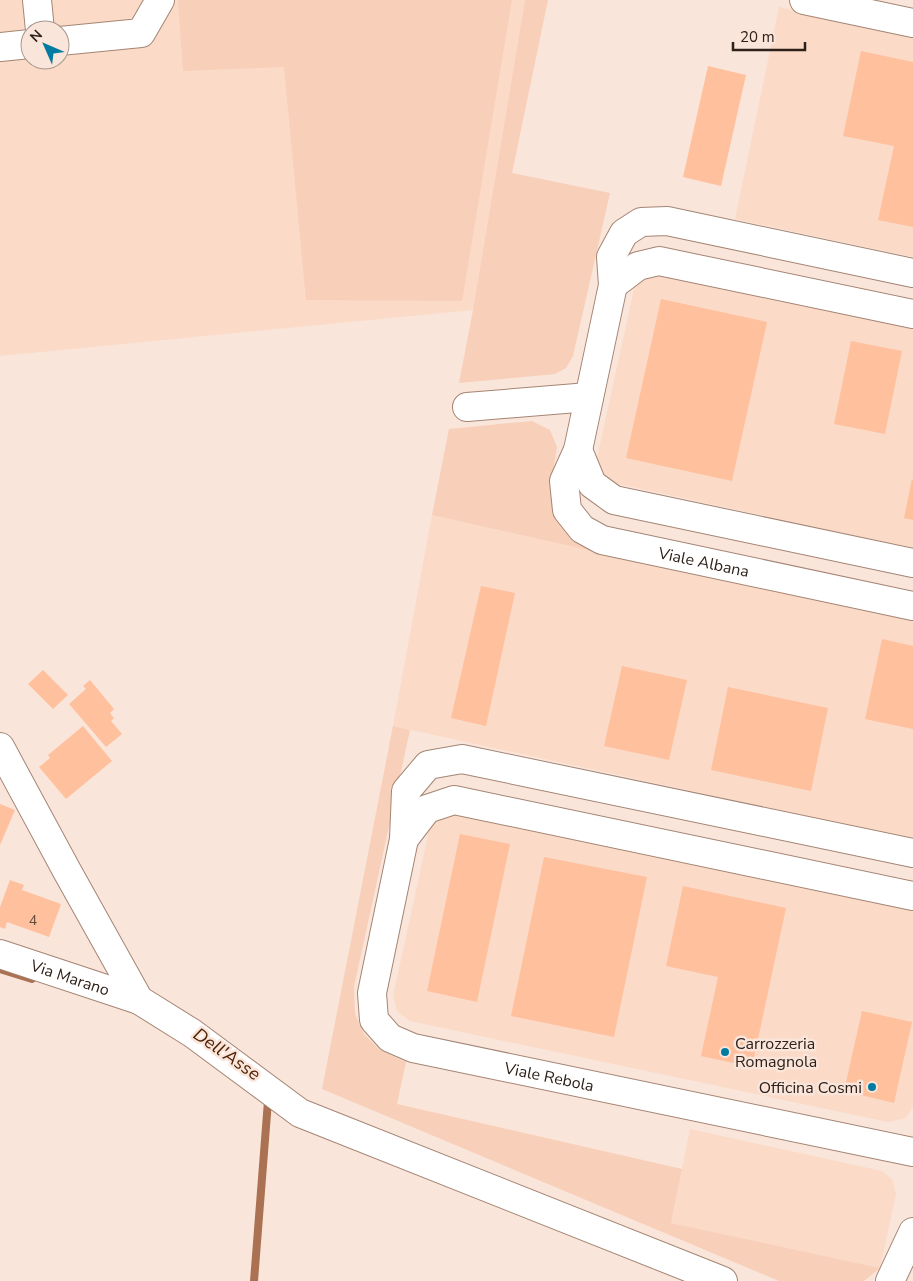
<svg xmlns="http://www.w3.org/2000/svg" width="913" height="1281" viewBox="0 0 913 1281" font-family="'Nunito Sans',sans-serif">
<rect width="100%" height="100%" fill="#fae5da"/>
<!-- built -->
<path fill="#fbdac7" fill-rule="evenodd" d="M 0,0 L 525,0 L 473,310 L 0,356 ZM 30,30 L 60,30 L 60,60 L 30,60 Z
M 779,7 L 913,37 L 913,257 L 735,219 Z
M 655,273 L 913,329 L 913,548 L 614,483 L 601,474 L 597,458 L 634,289 L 643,277 Z
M 432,515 L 913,620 L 913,839 L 393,726 Z
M 451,811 L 913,908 L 913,1106 L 906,1118 L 888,1122 L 410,1021 L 397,1011 L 393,996 L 430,826 L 439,815 Z
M 690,1129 L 882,1171 L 892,1179 L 896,1194 L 880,1268 L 671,1223 Z"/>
<!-- green -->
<path fill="#f8cfb9" d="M 178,0 L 512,0 L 462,301 L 306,300 L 284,67 L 183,71 Z
M 525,0 L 548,0 L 512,173 L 610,193 L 573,356 L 566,368 L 555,374 L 459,383 L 473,310 Z
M 532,421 L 550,430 L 557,447 L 551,484 L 552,510 L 566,530 L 593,551 L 432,515 L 449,429 Z
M 393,726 L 410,730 L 354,987 L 355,1014 L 364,1034 L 380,1050 L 406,1062 L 397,1104 L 682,1169 L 671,1223 L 880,1268 L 864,1281 L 779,1281 L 322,1089 Z"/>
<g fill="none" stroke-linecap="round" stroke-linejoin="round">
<!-- stream -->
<path stroke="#aa7252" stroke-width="8" d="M 0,969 L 32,979
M 254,1281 L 268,1101 L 264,1098"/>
</g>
<!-- building -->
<path fill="#ffc09e" d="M 861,51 L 913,62 L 913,227 L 878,220 L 894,146 L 843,136 Z
M 708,66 L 746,75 L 721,186 L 683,177 Z
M 661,299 L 767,322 L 732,481 L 626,458 Z
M 851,341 L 902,351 L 885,434 L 834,424 Z
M 912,479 L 913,480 L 913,520 L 904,518 Z
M 481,586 L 515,593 L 486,726 L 451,718 Z
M 882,639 L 913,646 L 913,729 L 865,719 Z
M 622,666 L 687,680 L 669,760 L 604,746 Z
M 43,670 L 68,695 L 53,709 L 28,684 Z
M 90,680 L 114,709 L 110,713 L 114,718 L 111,721 L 122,734 L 106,747 L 69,704 L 86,689 L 83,686 Z
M 728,687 L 828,708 L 811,791 L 711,770 Z
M 83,726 L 112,761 L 66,799 L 39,767 L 50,758 L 48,755 Z
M 0,804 L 15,810 L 0,845 Z
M 460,834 L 510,844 L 477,1002 L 427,991 Z
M 544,857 L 647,877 L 614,1037 L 511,1016 Z
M 10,880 L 24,885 L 22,890 L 61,904 L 49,937 L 7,922 L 5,929 L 0,927 L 0,907 Z
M 683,886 L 786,908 L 752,1067 L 701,1056 L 718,977 L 666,966 Z
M 862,1011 L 912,1022 L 894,1103 L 844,1091 Z"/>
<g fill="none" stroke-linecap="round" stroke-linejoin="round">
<defs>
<g id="minor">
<path d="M 37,0 L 40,30"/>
<path d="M 804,0 L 913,23"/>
<path d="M 60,41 L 141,33 L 160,0"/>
<path d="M 0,47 L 30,44"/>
<path id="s1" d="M 913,273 L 667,221 L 641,222 L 624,233 L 611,257 L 613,285 L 578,450 L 564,481 L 567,510 L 582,529 L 602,540 L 913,606"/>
<path d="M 613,285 L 638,266 L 659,261 L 913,314"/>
<path d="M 467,407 L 589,397"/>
<path d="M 578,450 L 592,484 L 614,500 L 913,563"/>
<path d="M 0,747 L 67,871 L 139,1000 L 192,1033 L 300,1113 L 723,1281"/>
<path d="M 404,839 L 427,809 L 454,800 L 913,896"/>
<path id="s2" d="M 913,853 L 462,759 L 428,765 L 406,791 L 404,839 L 372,993 L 374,1020 L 390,1038 L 413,1048 L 913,1152"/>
<path id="s3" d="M 0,954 L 139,1000"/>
<path d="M 890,1281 L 913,1232"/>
</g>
</defs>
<!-- minor casing -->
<use href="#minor" stroke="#a48574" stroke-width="30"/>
<!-- minor -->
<use href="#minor" stroke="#fff" stroke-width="28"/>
</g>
<!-- markers -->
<g fill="#017ba2" stroke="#fae5da" stroke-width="2">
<circle cx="725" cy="1052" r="5"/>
<circle cx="872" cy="1087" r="5"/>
</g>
<g text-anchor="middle" stroke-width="5" stroke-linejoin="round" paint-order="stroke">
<!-- number labels -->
<g font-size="14" fill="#62493b">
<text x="33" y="925">4</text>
</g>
<!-- street labels -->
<g font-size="16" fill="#2e211a" stroke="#fae5da">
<text dy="6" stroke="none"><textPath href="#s1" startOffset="736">Viale Albana</textPath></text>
<text dy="6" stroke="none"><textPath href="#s3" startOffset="74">Via Marano</textPath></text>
<text dy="6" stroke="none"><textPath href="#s2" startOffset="950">Viale Rebola</textPath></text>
</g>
<!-- poi labels -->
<g font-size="16" fill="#2e211a" stroke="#fae5da" text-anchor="start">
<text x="735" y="1049">Carrozzeria<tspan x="735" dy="18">Romagnola</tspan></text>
<text x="862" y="1093" text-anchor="end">Officina Cosmi</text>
</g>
<!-- water labels -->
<g font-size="18" font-style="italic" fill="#4b1d00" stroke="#fae5da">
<text transform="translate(227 1054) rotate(35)" y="6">Dell'Asse</text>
</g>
</g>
<!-- north arrow -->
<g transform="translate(45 45) rotate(315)"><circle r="24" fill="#fae5da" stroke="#a8978d"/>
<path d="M0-4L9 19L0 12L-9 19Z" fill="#017ba2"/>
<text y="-8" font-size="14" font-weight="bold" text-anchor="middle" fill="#2e211a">N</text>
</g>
<!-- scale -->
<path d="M733 42v8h72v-8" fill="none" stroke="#2e211a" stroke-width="2.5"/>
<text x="740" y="42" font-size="15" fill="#2e211a" stroke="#fae5da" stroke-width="4" paint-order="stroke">20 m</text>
</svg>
